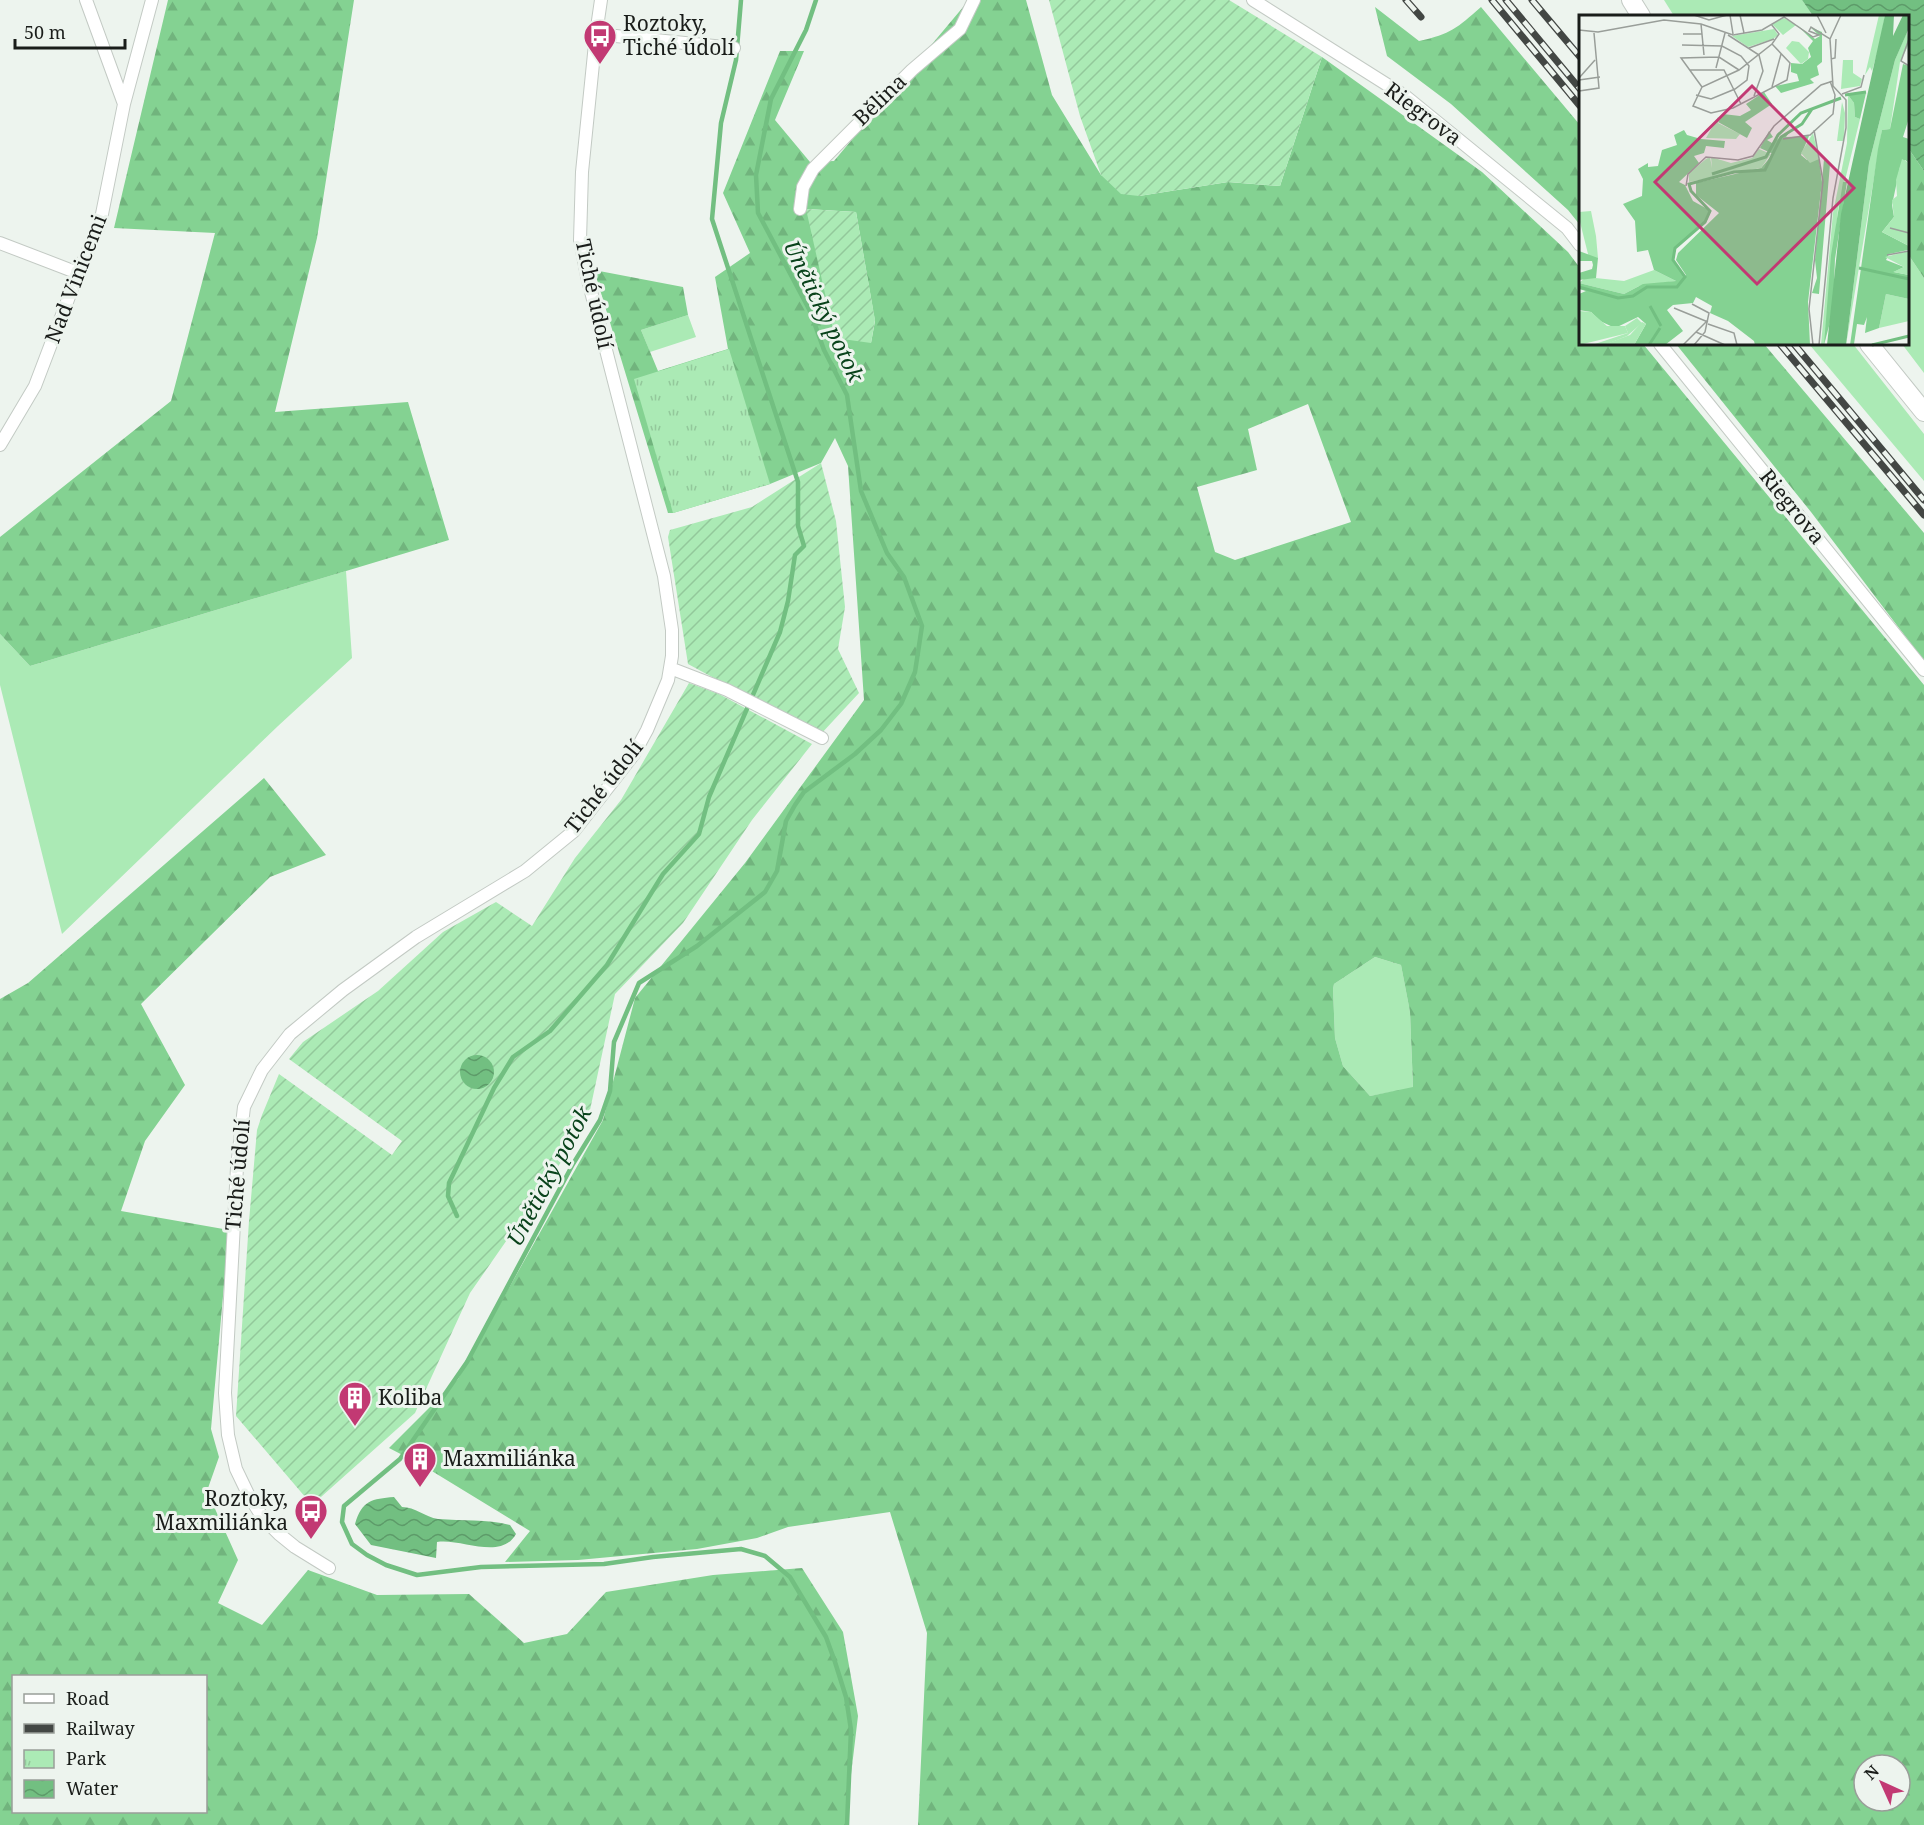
<svg xmlns="http://www.w3.org/2000/svg" width="1924" height="1825" viewBox="0 0 1924 1825" font-family="'Noto Serif',serif">
<defs>
<pattern id="forest-firs" width="22" height="20" patternUnits="userSpaceOnUse" patternTransform="scale(1.5)"><rect width="22" height="20" fill="#84d292"/><path d="M5 1l3.5 6h-7zM16 11l3.5 6h-7z" fill="#71b47d"/></pattern>
<pattern id="park-tufts" width="24" height="20" patternUnits="userSpaceOnUse" patternTransform="scale(1.5)"><rect width="24" height="20" fill="#abeab5"/><path d="M3 7l-1-3M5 7V3M7 7l1-3M15 17l-1-3M17 17v-4M19 17l1-3" fill="none" stroke="#93c89b"/></pattern>
<pattern id="garden-furrows" width="10" height="10" patternUnits="userSpaceOnUse" patternTransform="scale(1.5)"><rect width="10" height="10" fill="#abeab5"/><path d="M-1 1l2-2M0 10L10 0M9 11l2-2" fill="none" stroke="#93c89b"/></pattern>
<pattern id="water-waves" width="16" height="10" patternUnits="userSpaceOnUse" patternTransform="scale(1.5)"><rect width="16" height="10" fill="#72bf81"/><path d="M0 5q4-4 8 0t8 0" fill="none" stroke="#5d9b69"/></pattern>
</defs>
<rect width="100%" height="100%" fill="#edf4ee"/>
<!-- grass -->
<path fill="#abeab5" d="M 1664,0 L 1802,0 L 1811,13 L 1807,16 L 1674,16 Z
M 1908,254 L 1924,278 L 1924,373 L 1902,344 L 1908,344 Z
M 688,315 L 696,337 L 650,352 L 641,330 Z
M 1809,344 L 1853,344 L 1924,434 L 1924,481 Z
M 346,571 L 352,658 L 278,726 L 62,934 L 0,685 L 0,634 L 30,666 Z
M 1375,957 L 1401,965 L 1410,1012 L 1413,1088 L 1370,1096 L 1343,1066 L 1335,1038 L 1333,989 L 1334,984 Z"/>
<!-- forest -->
<path fill="url(#forest-firs)" fill-rule="evenodd" d="M 168,0 L 354,0 L 317,238 L 275,412 L 408,402 L 449,540 L 30,666 L 0,634 L 0,537 L 171,401 L 215,233 L 114,228 Z
M 969,0 L 1026,0 L 1052,95 L 1101,175 L 1139,196 L 1228,182 L 1280,186 L 1322,57 L 1482,172 L 1568,252 L 1580,268 L 1580,344 L 1643,344 L 1924,685 L 1924,1825 L 918,1825 L 927,1633 L 890,1512 L 788,1527 L 757,1538 L 697,1549 L 578,1560 L 505,1562 L 530,1531 L 422,1465 L 389,1448 L 458,1379 L 603,1120 L 635,998 L 745,863 L 864,700 L 848,466 L 835,438 L 821,463 L 770,484 L 673,513 L 668,513 L 594,270 L 683,287 L 688,315 L 641,330 L 658,371 L 728,349 L 715,277 L 750,253 L 723,193 L 780,51 L 804,51 L 775,120 L 810,162 L 834,161 ZM 807,209 L 856,212 L 875,321 L 871,343 ZM 1308,404 L 1351,522 L 1235,560 L 1215,552 L 1197,487 L 1257,470 L 1248,429 ZM 1375,957 L 1401,965 L 1410,1012 L 1413,1087 L 1370,1096 L 1343,1066 L 1335,1038 L 1333,989 L 1334,984 ZM 1864,1765 L 1900,1765 L 1900,1801 L 1864,1801 Z
M 1375,7 L 1419,41 C 1451,34 1457,28 1481,7 L 1580,125 L 1580,225 L 1568,210 L 1451,104 L 1387,56 Z
M 1908,148 L 1924,171 L 1924,278 L 1908,254 Z
M 1676,344 L 1764,344 L 1924,533 L 1924,661 L 1811,512 Z
M 264,778 L 326,855 L 270,877 L 141,1004 L 185,1085 L 145,1141 L 121,1211 L 229,1230 L 211,1429 L 219,1457 L 207,1491 L 238,1560 L 218,1603 L 262,1625 L 308,1570 L 377,1595 L 469,1594 L 524,1643 L 567,1634 L 606,1592 L 713,1575 L 802,1568 L 843,1632 L 858,1716 L 845,1825 L 0,1825 L 0,999 L 28,983 ZM 14,1676 L 206,1676 L 206,1812 L 14,1812 Z"/>
<!-- park -->
<path fill="url(#park-tufts)" d="M 729,349 L 770,484 L 673,513 L 634,379 Z"/>
<!-- garden -->
<path fill="url(#garden-furrows)" d="M 1049,0 L 1229,0 L 1322,57 L 1280,186 L 1228,182 L 1139,196 L 1121,194 L 1101,175 L 1080,116 Z
M 806,209 L 856,212 L 875,320 L 871,343 L 835,338 Z
M 821,463 L 836,521 L 845,607 L 838,649 L 859,693 L 820,735 L 688,664 L 668,537 L 670,530 L 752,507 Z
M 689,683 L 719,694 L 812,744 L 752,820 L 683,923 L 615,994 L 590,1110 L 575,1142 L 470,1293 L 415,1413 L 312,1505 L 236,1416 L 249,1221 L 257,1130 L 262,1115 L 279,1074 L 392,1155 L 402,1141 L 289,1059 L 303,1042 L 378,991 L 443,932 L 496,902 L 532,926 L 575,858 L 621,800 Z"/>
<!-- water -->
<path fill="url(#water-waves)" d="M 1802,0 L 1924,0 L 1924,171 L 1908,148 L 1908,16 L 1813,16 Z
M460 1072a17 17 0 1 1 34 0a17 17 0 1 1-34 0Z
M 394,1497 L 402,1507 C 415,1507 425,1517 438,1519 C 463,1521 486,1519 510,1525 L 516,1534 C 501,1561 461,1538 437,1542 L 436,1558 L 371,1545 L 355,1524 C 362,1500 372,1499 394,1497 Z"/>
<g fill="none" stroke-linecap="round" stroke-linejoin="round">
<!-- stream -->
<path stroke="#72bf81" stroke-width="4.5" d="M 816,0 L 806,30 L 771,99 L 756,175 L 758,213 L 810,311 L 824,350 L 847,395 L 861,491 L 887,553 L 904,577 L 922,626 L 915,672 L 901,704 L 881,730 L 855,754 L 804,792 L 795,805 L 786,821 L 777,871 L 765,892 L 697,946 L 639,983 L 614,1042 L 610,1091 L 600,1120 L 573,1164 L 467,1362 L 400,1459 L 344,1506 L 342,1522 L 352,1544 L 367,1555 L 386,1565 L 417,1575 L 481,1567 L 604,1564 L 653,1557 L 741,1549 L 765,1556 L 790,1577 L 826,1637 L 835,1662 L 846,1697 L 851,1730 L 847,1825
M 457,1216 L 448,1196 L 449,1183 L 494,1088 L 513,1057 L 550,1031 L 607,965 L 663,874 L 699,834 L 709,797 L 780,632 L 788,601 L 795,555 L 804,546 L 798,526 L 798,482 L 712,219 L 721,123 L 736,60 L 741,0"/>
<defs>
<path id="minor" d="M 86,0 L 124,104
M 1253,0 L 1405,96 L 1567,228 L 1580,245
M 596,34 L 734,48
M 800,209 L 803,187 L 813,169 L 912,70 L 960,29 L 974,0
M 0,243 L 78,273
M 1660,344 L 1924,670
M 0,445 L 35,386 L 78,273 L 100,224 L 124,104 L 152,0
M 670,668 L 727,690 L 822,738
M 329,1568 L 295,1547 L 279,1534 L 263,1518 L 249,1496 L 236,1469 L 228,1435 L 225,1393 L 237,1167 L 244,1107 L 262,1070 L 290,1034 L 343,990 L 416,937 L 525,871 L 574,831 L 634,754 L 647,730 L 668,680 L 672,656 L 672,630 L 664,576 L 587,276 L 580,240 L 582,172 L 596,34 L 601,0"/>
<path id="secondary" d="M 1631,0 L 1641,16
M 1869,344 L 1924,412"/>
</defs>
<!-- minor casing -->
<use href="#minor" stroke="#c3cac4" stroke-width="14"/>
<!-- secondary casing -->
<use href="#secondary" stroke="#c3cac4" stroke-width="20"/>
<!-- minor -->
<use href="#minor" stroke="#fff" stroke-width="12"/>
<!-- secondary -->
<use href="#secondary" stroke="#fff" stroke-width="18"/>
<defs>
<path id="rail" d="M 1406,0 L 1421,17
M 1492,0 L 1580,106
M 1506,0 L 1580,89
M 1532,0 L 1580,57
M 1780,344 L 1924,515
M 1794,344 L 1924,500"/>
</defs>
<!-- rail casing -->
<use href="#rail" stroke="#434744" stroke-width="7"/>
<!-- rail -->
<use href="#rail" stroke="#edf4ee" stroke-width="4.5" stroke-dasharray="14" stroke-linecap="butt"/>
</g>
<!-- icons -->
<defs>
<symbol id="bus-pin" viewBox="-11 -11 22 30"><path d="M0 17L-7.5 6A9.5 9.5 0 1 1 7.5 6Z" fill="#c23973" stroke="#edf4ee"/><path d="M-5-6H5V4H4V6H2V4H-2V6H-4V4H-5ZM-3.5-4V0h7V-4ZM-3.5 1.2v1.5H-2V1.2ZM2 1.2v1.5H3.5V1.2Z" fill="#fff"/></symbol>
<symbol id="building-pin" viewBox="-11 -11 22 30"><path d="M0 17L-7.5 6A9.5 9.5 0 1 1 7.5 6Z" fill="#c23973" stroke="#edf4ee"/><path d="M-4-6H4V6H1V3H-1V6H-4ZM-2.5-4.3h1.7v1.8h-1.7ZM.8-4.3h1.7v1.8H.8ZM-2.5-1h1.7V.8h-1.7ZM.8-1h1.7V.8H.8Z" fill="#fff"/></symbol>
</defs>
<g fill-rule="evenodd">
<use href="#bus-pin" x="581" y="17" width="38" height="52"/>
<use href="#building-pin" x="336" y="1379" width="38" height="52"/>
<use href="#building-pin" x="401" y="1440" width="38" height="52"/>
<use href="#bus-pin" x="292" y="1492" width="38" height="52"/>
</g>
<g text-anchor="middle" stroke-width="6" stroke-linejoin="round" paint-order="stroke">
<!-- poi labels -->
<g font-size="21" fill="#1a1d1a" stroke="#edf4ee" text-anchor="start">
<text x="623" y="31">Roztoky,<tspan x="623" dy="24">Tiché údolí</tspan></text>
<text x="378" y="1405">Koliba</text>
<text x="443" y="1466">Maxmiliánka</text>
<text x="288" y="1506" text-anchor="end">Roztoky,<tspan x="288" dy="24">Maxmiliánka</tspan></text>
</g>
<!-- street labels -->
<g font-size="21" fill="#1a1d1a" stroke="#edf4ee">
<text transform="translate(880 100) rotate(-44)" y="7">Bělina</text>
<text transform="translate(1423 114) rotate(37)" y="7">Riegrova</text>
<text transform="translate(76 279) rotate(-69)" y="7">Nad Vinicemi</text>
<text transform="translate(594 294) rotate(78)" y="7">Tiché údolí</text>
<text transform="translate(1792 507) rotate(51)" y="7">Riegrova</text>
<text transform="translate(604 787) rotate(-52)" y="7">Tiché údolí</text>
<text transform="translate(238 1175) rotate(-85)" y="7">Tiché údolí</text>
</g>
<!-- water labels -->
<g font-size="22" font-style="italic" fill="#09431b" stroke="#edf4ee">
<text transform="translate(824 311) rotate(64)" y="8">Únětický potok</text>
<text transform="translate(549 1176) rotate(-62)" y="8">Únětický potok</text>
</g>
</g>
<!-- overview -->
<g transform="translate(1579 15)">
<rect width="330" height="330" fill="#edf4ee"/>
<path d="M 300,0 L 306,0 L 301,28 L 293,56 L 291,52 L 286,60 ZM 328,17 L 330,29 L 321,47 L 311,114 L 303,115 L 267,330 L 290,148 L 316,45 ZM 213,26 L 220,27 L 230,37 L 229,44 L 222,49 L 207,33 ZM 269,80 L 275,88 L 276,102 L 281,104 L 259,194 L 247,321 L 245,330 L 242,330 L 254,198 L 268,128 ZM 139,102 L 139,108 L 161,119 L 157,124 L 127,123 ZM 12,196 L 17,221 L 19,243 L 10,243 L 0,203 L 0,197 ZM 75,255 L 97,266 L 60,271 L 45,279 L 0,268 L 7,262 L 45,266 ZM 307,279 L 330,284 L 330,306 L 300,313 ZM 58,303 L 63,308 L 48,321 L 28,329 L 16,329 L 49,318 L 46,311 Z" fill="#abeab5"/>
<path d="M 218,10 L 236,24 L 241,21 L 231,12 L 243,17 L 243,47 L 238,51 L 240,60 L 231,64 L 235,68 L 202,78 L 196,71 L 220,66 L 218,59 L 212,57 L 212,48 L 223,49 L 232,42 L 229,33 L 234,26 ZM 324,49 L 330,51 L 330,103 L 324,122 L 330,124 L 330,148 L 326,145 L 321,152 L 313,190 L 315,202 L 303,217 L 330,231 L 329,235 L 310,239 L 307,245 L 325,252 L 315,257 L 330,260 L 330,284 L 307,279 L 300,313 L 286,318 L 288,302 L 285,310 L 278,309 L 275,329 L 271,330 L 299,134 L 303,115 L 311,114 ZM 185,77 L 193,89 L 166,107 L 173,113 L 168,123 L 139,107 L 144,99 L 161,101 L 172,95 L 167,89 ZM 287,78 L 281,104 L 276,102 L 275,88 L 269,80 ZM 105,115 L 108,120 L 122,124 L 146,126 L 145,133 L 127,131 L 125,138 L 115,141 L 120,148 L 100,167 L 106,170 L 114,186 L 132,196 L 127,207 L 97,233 L 93,245 L 105,261 L 101,270 L 107,260 L 97,245 L 99,238 L 140,198 L 117,180 L 117,168 L 182,153 L 194,139 L 181,133 L 190,116 L 194,122 L 188,125 L 193,128 L 212,115 L 207,122 L 230,121 L 222,140 L 228,145 L 240,144 L 243,167 L 229,287 L 231,330 L 176,330 L 175,326 L 149,306 L 131,298 L 133,291 L 117,282 L 114,288 L 94,290 L 88,295 L 104,316 L 86,330 L 55,330 L 67,309 L 59,302 L 36,313 L 21,306 L 12,297 L 0,295 L 0,279 L 7,276 L 0,274 L 0,268 L 45,279 L 64,269 L 97,266 L 75,255 L 69,235 L 58,237 L 56,206 L 44,189 L 63,181 L 64,164 L 59,154 L 69,148 L 69,152 L 79,151 L 83,135 L 98,130 L 95,120 ZM 245,144 L 251,149 L 240,279 L 233,278 L 238,263 L 236,245 ZM 264,167 L 268,167 L 256,244 L 254,296 L 245,330 L 252,240 ZM 0,236 L 19,243 L 17,263 L 0,265 L 0,258 L 13,254 L 14,250 L 13,246 L 0,246 Z" fill="#84d292"/>
<path d="M 205,3 L 217,10 L 204,20 L 193,9 ZM 264,45 L 274,45 L 274,58 L 283,64 L 281,71 L 262,74 Z" fill="#abeab5"/>
<path d="M 195,14 L 199,20 L 194,24 L 169,32 L 153,21 ZM 263,87 L 266,98 L 265,126 L 258,126 ZM 234,118 L 240,144 L 231,148 L 222,138 ZM 180,134 L 192,139 L 182,153 L 110,167 L 110,158 L 127,144 L 131,142 L 133,153 L 132,142 L 152,148 L 173,143 ZM 323,144 L 330,148 L 330,211 L 323,212 L 330,211 L 330,231 L 303,217 L 315,202 L 313,185 L 318,181 L 317,165 ZM 330,236 L 330,260 L 314,257 L 325,252 L 306,242 ZM 0,296 L 12,297 L 28,311 L 46,311 L 49,318 L 0,330 ZM 63,307 L 67,309 L 55,330 L 24,330 L 51,320 Z" fill="#abeab5"/>
<path d="M 306,0 L 315,0 L 314,21 L 324,0 L 330,0 L 330,13 L 316,45 L 290,148 L 267,330 L 248,330 L 262,199 Z" fill="#72bf81"/>
<path fill="none" stroke="#72bf81" stroke-width="3" d="M 266,80 L 287,77M 133,159 L 187,142 L 199,120 L 222,98 L 262,83M 280,253 L 330,264M 0,272 L 39,283 L 54,281 L 68,272 L 98,272 L 106,262 L 94,245 L 96,233 L 126,207 L 131,196 L 112,176 L 110,169 L 155,157 L 186,155 L 202,122 L 223,109 L 233,94M 71,291 L 82,311M 70,330 L 81,313M 293,330 L 330,321"/>
<path fill="none" stroke="#999e99" stroke-width="1.5" d="M 115,0 L 130,5 L 148,0M 151,0 L 154,19M 161,0 L 165,18M 238,0 L 247,18M 122,9 L 125,40M 192,9 L 200,19 L 193,29 L 160,55 L 123,72 L 114,91 L 132,98 L 154,93 L 208,65 L 211,48 L 193,29M 0,15 L 19,17 L 85,5 L 122,9 L 154,20 L 183,15 L 205,2 L 234,22 L 240,20 L 230,16 L 232,12 L 251,24 L 262,0M 104,19 L 123,19M 149,20 L 180,40 L 184,56 L 175,81M 330,24 L 322,46 L 330,51M 103,30 L 143,31 L 162,41 L 170,51 L 168,65 L 156,74 L 132,84 L 117,80M 170,33 L 195,24M 252,44 L 256,43 L 257,24M 137,53 L 146,18M 111,55 L 145,55 L 162,89M 0,63 L 16,45M 0,65 L 21,62M 123,72 L 102,43 L 140,42 L 160,55M 193,72 L 202,39M 0,76 L 20,73 L 15,18M 263,79 L 282,72 L 285,60M 204,124 L 231,120 L 254,99 L 256,80 L 251,66M 107,171 L 109,159 L 127,142 L 159,145 L 174,141 L 195,111 L 242,70 L 254,66M 311,213 L 330,218M 308,240 L 330,236M 113,289 L 130,298 L 126,317 L 115,330M 95,293 L 129,307M 129,309 L 155,318 L 158,330M 117,317 L 146,330M 104,330 L 127,307M 234,330 L 230,294 L 244,166 L 235,115M 240,330 L 254,183 L 267,113 L 267,85 L 254,71 L 251,24"/>
<path fill="#c23973" fill-opacity="0.15" stroke="#c23973" stroke-width="3" d="M 173,71 L 275,173 L 178,269 L 76,167 Z"/>
<rect width="330" height="330" fill="none" stroke="#1a1d1a" stroke-width="3"/>
</g>
<!-- legend -->
<rect x="12" y="1675" width="195" height="138" fill="#edf4ee" stroke="#999e99" stroke-width="1.5"/>
<rect x="24" y="1694" width="30" height="9" fill="#ffffff" stroke="#999e99" stroke-width="1.5"/>
<text x="66" y="1705" font-size="18" fill="#1a1d1a">Road</text>
<rect x="24" y="1724" width="30" height="9" fill="#434744" stroke="#999e99" stroke-width="1.5"/>
<text x="66" y="1735" font-size="18" fill="#1a1d1a">Railway</text>
<rect x="24" y="1750" width="30" height="18" fill="url(#park-tufts)" stroke="#999e99" stroke-width="1.5"/>
<text x="66" y="1765" font-size="18" fill="#1a1d1a">Park</text>
<rect x="24" y="1780" width="30" height="18" fill="url(#water-waves)" stroke="#999e99" stroke-width="1.5"/>
<text x="66" y="1795" font-size="18" fill="#1a1d1a">Water</text>
<!-- north arrow -->
<g transform="translate(1882 1783) rotate(315)"><circle r="28" fill="#edf4ee" stroke="#999e99" stroke-width="1.5"/>
<path d="M0-4.5L10 22L0 15L-10 22Z" fill="#c23973"/>
<text y="-9" font-size="16" font-weight="bold" text-anchor="middle" fill="#1a1d1a">N</text>
</g>
<!-- scale -->
<path d="M15 39v9h110v-9" fill="none" stroke="#1a1d1a" stroke-width="3"/>
<text x="24" y="39" font-size="18" fill="#1a1d1a" stroke="#edf4ee" stroke-width="4.5" paint-order="stroke">50 m</text>
</svg>
